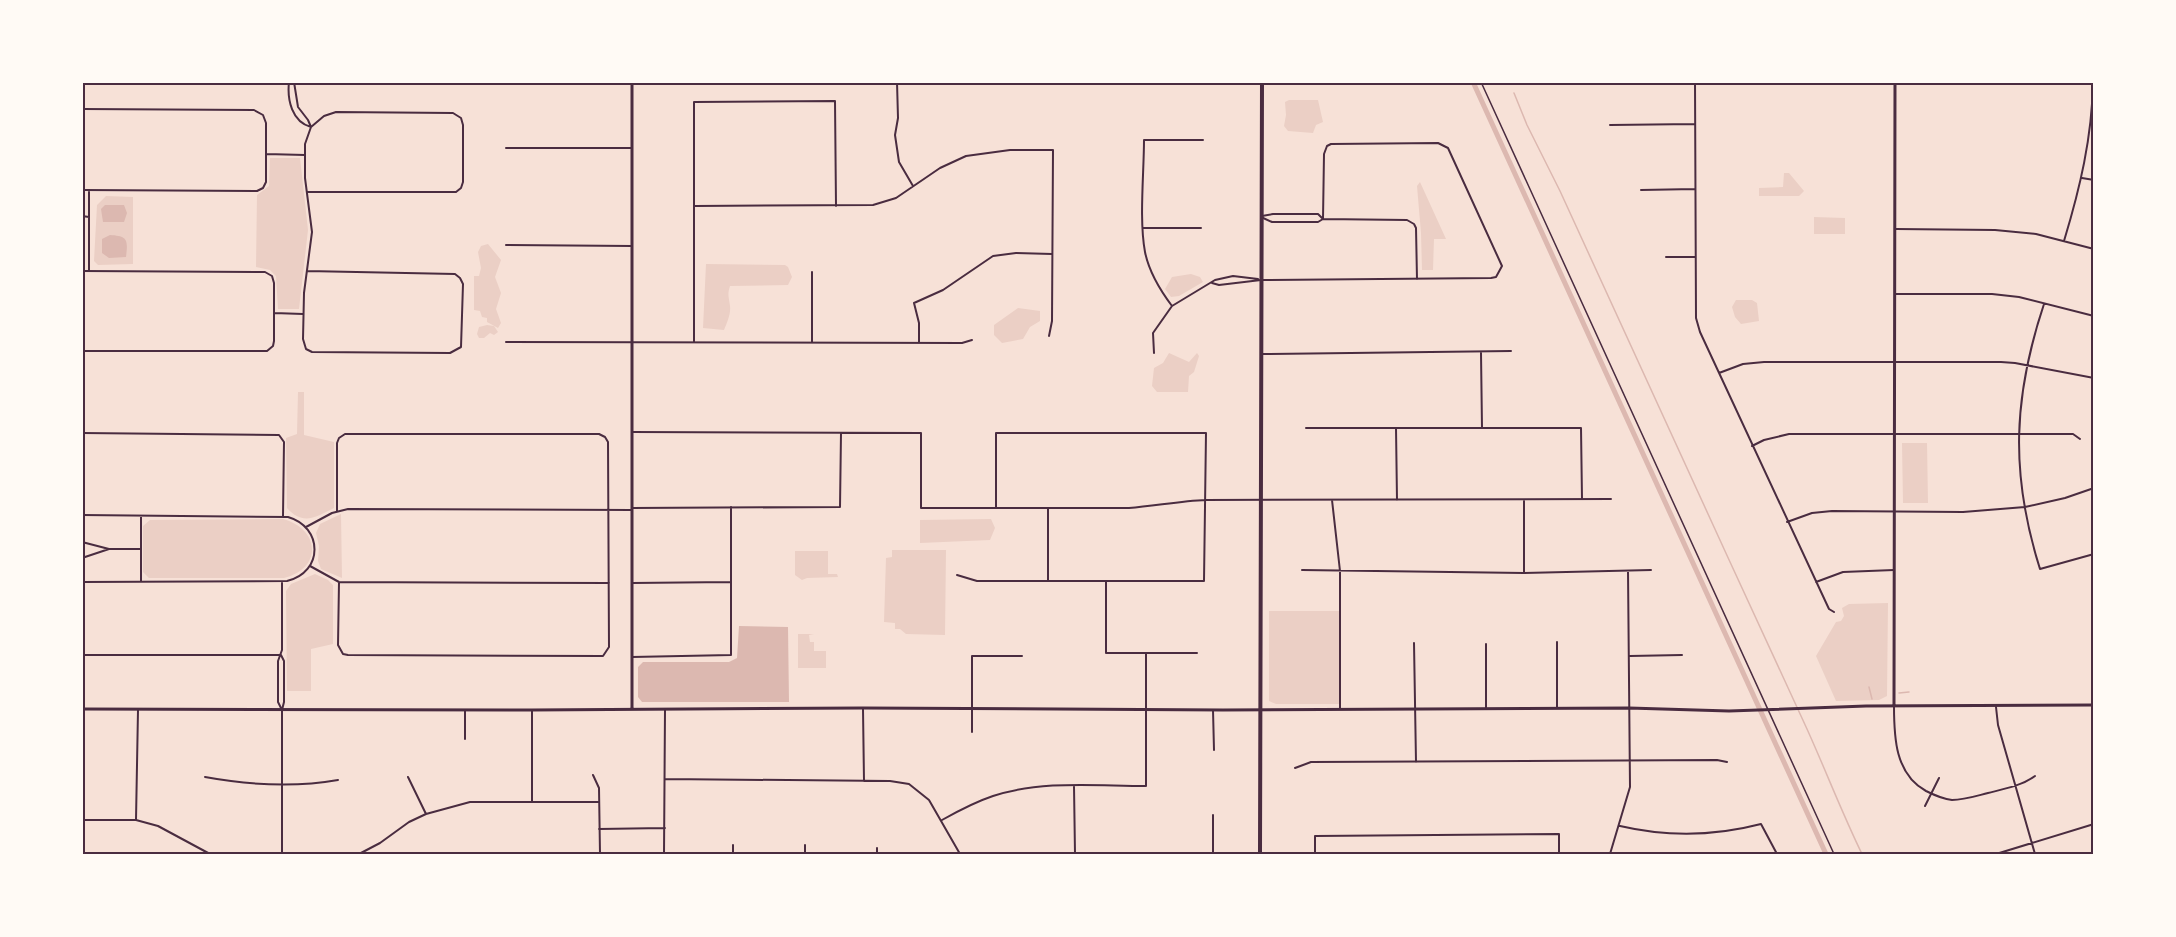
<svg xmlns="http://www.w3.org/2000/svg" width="2176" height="937" viewBox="0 0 2176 937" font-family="'Roboto Condensed',sans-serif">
<rect width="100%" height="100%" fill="#f7e1d7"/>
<!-- green -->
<path fill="#ebcfc5" d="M 1289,100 L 1318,100 L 1323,122 L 1316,125 L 1313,133 L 1288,131 L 1284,126 L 1286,115 L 1285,102 Z
M 270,158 L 300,158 L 308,230 L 299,309 L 278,309 L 276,276 L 270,270 L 256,267 L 257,195 L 269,186 Z
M 1784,173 L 1789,173 L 1804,191 L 1799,196 L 1759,196 L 1759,188 L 1783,187 Z
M 1420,182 L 1446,239 L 1434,239 L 1433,270 L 1422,270 L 1421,233 L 1417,186 Z
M 106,196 L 133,197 L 133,264 L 98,265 L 94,261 L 97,205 Z
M 1814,217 L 1845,218 L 1845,234 L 1814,234 Z
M 488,244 L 501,260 L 495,277 L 501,293 L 496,309 L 501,323 L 498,328 L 487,322 L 487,318 L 482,317 L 480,311 L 474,310 L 474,276 L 479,276 L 481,268 L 478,252 L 481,246 Z
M 706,264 L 785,265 L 788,267 L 792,277 L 788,285 L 730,286 C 727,295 729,297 730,306 C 731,314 727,323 724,330 L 703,328 Z
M 1191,274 L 1200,277 L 1203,282 L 1179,296 L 1171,297 L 1165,289 L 1172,277 Z
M 1736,300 L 1752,300 L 1757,303 L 1759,321 L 1741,324 L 1735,317 L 1732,307 Z
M 1018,308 L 1040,311 L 1040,321 L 1030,327 L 1023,339 L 1002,343 L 994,335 L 994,325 Z
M 487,325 L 494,326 L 498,332 L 494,335 L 490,333 L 484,338 L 479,338 L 477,334 L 479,327 Z
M 1169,353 L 1189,362 L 1197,353 L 1199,356 L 1194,372 L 1189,376 L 1188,392 L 1157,392 L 1152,386 L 1154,368 L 1163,363 Z
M 298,392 L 304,392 L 304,435 L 334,442 L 334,508 C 316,517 303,526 287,508 L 286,438 L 297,434 Z
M 1902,443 L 1927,443 L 1928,503 L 1903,503 Z
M 341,514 L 342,578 L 321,569 L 318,561 L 319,546 L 316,533 L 320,524 Z
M 283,519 C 320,529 323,568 284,578 L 149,578 L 143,572 L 143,526 L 150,520 Z
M 991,519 L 995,528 L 990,540 L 920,543 L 920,520 Z
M 892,550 L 946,550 L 945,635 L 906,634 L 900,629 L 895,629 L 895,623 L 884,622 L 886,558 L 892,557 Z
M 795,551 L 828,551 L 828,574 L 837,574 L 838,577 L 807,578 L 802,580 L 795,575 Z
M 315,574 L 328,580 L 333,585 L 333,644 L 311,649 L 311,691 L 287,691 L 286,591 L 291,584 Z
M 1888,603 L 1887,696 L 1879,700 L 1836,701 L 1816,656 L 1836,622 L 1841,621 L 1844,616 L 1842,608 L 1849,604 Z
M 1269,611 L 1339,611 L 1339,704 L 1276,704 L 1269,701 Z
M 798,634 L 814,634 L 809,635 L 810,642 L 814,642 L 814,651 L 826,651 L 826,668 L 798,668 Z"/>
<!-- water -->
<path fill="#dcb8b0" d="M 105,205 L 124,205 L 127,213 L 124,222 L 103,222 L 101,209 Z
M 110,235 C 128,236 128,240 126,257 L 109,258 L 102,253 L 102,239 Z
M 739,626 L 788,627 L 789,702 L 642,702 L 638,697 L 638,667 L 643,662 L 729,662 L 737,658 Z"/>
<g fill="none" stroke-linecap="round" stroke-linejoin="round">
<!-- stream -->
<path stroke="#dcb8b0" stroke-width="1.5" d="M 1514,93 L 1527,125 L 1560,191 C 1643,371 1724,550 1807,729 C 1826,771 1842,813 1862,854
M 1869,687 L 1872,699
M 1899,693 L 1909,692"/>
<!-- canal -->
<path stroke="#dcb8b0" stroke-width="5" d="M 1473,82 L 1826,854"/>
<!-- service -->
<path stroke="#4a2c40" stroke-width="1.5" d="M 1481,82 L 1834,854"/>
<!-- minor -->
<path stroke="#4a2c40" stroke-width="2" d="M 289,82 C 287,100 292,122 311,127
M 294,82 L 298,107 L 308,120 L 311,127
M 897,82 L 898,118 L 895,135 L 899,162 L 913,186
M 1695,82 L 1696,318 L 1700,332 L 1829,609 L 1834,612
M 82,109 L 254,110 L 263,115 L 266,123 L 266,182 L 263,188 L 257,191 L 82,190
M 1610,125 L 1695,124
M 506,148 L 632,148
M 266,154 L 305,155
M 2082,178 L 2094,180
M 1641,190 L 1695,189
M 695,206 L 873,205 L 896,198 L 940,168 L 966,156 L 1010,150 L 1053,150 L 1052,321 L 1049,336
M 82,216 L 89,217
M 1262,216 L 1273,214 L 1318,214 L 1323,219
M 1261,217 L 1272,222 L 1318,222 L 1323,219 L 1407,220 L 1414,224 L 1416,228 L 1417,279
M 1143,228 L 1201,228
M 1896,229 L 1995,230 L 2036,234 L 2094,249
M 2064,241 C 2080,188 2092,138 2093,82
M 506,245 L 632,246
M 1666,257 L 1695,257
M 82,271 L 265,272 L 272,276 L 274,283 L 274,341 L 273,346 L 267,351 L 82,351
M 89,271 L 89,190
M 307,271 L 455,274 L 460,278 L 463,284 L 461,347 L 450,353 L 312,352 L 306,349 L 303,339 L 304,293 L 312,232 L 305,178 L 305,144 L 311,127 L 324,116 L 336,112 L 453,113 L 461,118 L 463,125 L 463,182 L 461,188 L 456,192 L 308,192
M 1212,283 L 1219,285 L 1261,280 L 1491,278 L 1496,277 L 1502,266 L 1448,148 L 1438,143 L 1331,144 L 1327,146 L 1324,154 L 1323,219
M 1895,294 L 1992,294 L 2019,297 L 2094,316
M 2044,304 C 2013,397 2010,474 2040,569 L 2094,554
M 1172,306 C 1160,290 1149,272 1145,252 C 1139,220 1144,173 1144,140 L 1203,140
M 274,313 L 303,314
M 506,342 L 962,343 L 972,340
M 694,342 L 694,102 L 835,101 L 836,206
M 812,342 L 812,272
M 919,343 L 919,323 L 914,303 L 943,290 L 993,256 L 1016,253 L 1052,254
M 1154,353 L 1153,333 L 1172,306 L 1215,280 L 1233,276 L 1258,279
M 1481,353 L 1482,428
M 1262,354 L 1511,351
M 1719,373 L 1743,364 L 1764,362 L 2001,362 L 2015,363 L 2094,378
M 1306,428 L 1581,428 L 1582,499
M 1396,428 L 1397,500
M 632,432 L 921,433 L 921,508 L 1129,508 C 1155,506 1180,501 1206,500 L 1611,499
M 82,433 L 279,435 L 284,442 L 283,516
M 1752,446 L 1764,440 L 1789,434 L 2073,434 L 2080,439
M 1332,500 L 1340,571 L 1340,709
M 1524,500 L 1524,573
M 632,508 L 840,507 L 841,433
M 337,511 L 337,443 L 339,438 L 345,434 L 599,434 L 605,437 L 608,442 L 609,647 L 603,656 L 348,655 L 343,654 L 338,645 L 339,582
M 82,515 L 288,517 C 323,527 324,572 287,581 L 82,582
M 1787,522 L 1812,513 L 1832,511 L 1963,512 L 2025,507 L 2065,498 L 2094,488
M 306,527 L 332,513 L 348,509 L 632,510
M 82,542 L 109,549 L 141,549
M 82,558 L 109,549
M 310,566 L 339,582 L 609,583
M 1302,570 L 1524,573 L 1651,570
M 957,575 L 977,581 L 1204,581 L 1206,433 L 996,433 L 996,508
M 141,581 L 141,516
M 1048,581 L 1048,509
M 1106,581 L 1106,653 L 1197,653
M 1816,582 L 1843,572 L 1894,570
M 632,583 L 731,582
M 1557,642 L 1557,708
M 1414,643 L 1416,762
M 1486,644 L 1486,708
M 82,655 L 281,655
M 281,655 L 284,661 L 284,702 L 282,710 L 282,854
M 1630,656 L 1682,655
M 632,657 L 731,655 L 731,507
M 1894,706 C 1894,737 1895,774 1926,791 C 1934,795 1943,799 1952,800 C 1964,800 1976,796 1988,793 C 2004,789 2021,786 2035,776
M 1996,707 L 1998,725 L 2035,854
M 863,709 L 864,781
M 282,710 L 278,702 L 278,661 L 282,650 L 282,582
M 465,710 L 465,739
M 1213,710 L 1214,750
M 972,732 L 972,656 L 1022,656
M 1295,768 L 1311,762 L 1717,760 L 1727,762
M 593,775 L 599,788 L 600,854
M 205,777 C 249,785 293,788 338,780
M 408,777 L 426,814
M 665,779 L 890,781 L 909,784 L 929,800 L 960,854
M 1074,786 L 1075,854
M 532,802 L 532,710
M 1925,806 L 1939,778
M 1213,815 L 1213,854
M 82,820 L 136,820 L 158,826 L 210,854
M 136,820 L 138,710
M 942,820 C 958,811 975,802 993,796 C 1042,780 1096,786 1146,786 L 1146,653
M 1620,826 C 1667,837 1715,836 1761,824 L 1777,854
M 599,829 L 665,828
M 805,845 L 805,854
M 877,848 L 877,854
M 359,854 L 380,843 L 409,822 L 426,814 L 470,802 L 599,802
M 664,854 L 665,710
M 733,854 L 733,845
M 1046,854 L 1056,854
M 1159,854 L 1260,854
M 1315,854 L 1315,836 L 1559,834 L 1559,854
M 1610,854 L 1630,787 L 1628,571
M 1996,854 L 2094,824"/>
<!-- tertiary -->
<path stroke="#4a2c40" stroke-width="3" d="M 1894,706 L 1895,82
M 82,709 L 532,710 L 863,708 L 1223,710 L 1629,708 L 1729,711 L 1866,706 L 2094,705
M 632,709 L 632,82"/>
<!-- secondary -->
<path stroke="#4a2c40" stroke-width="4" d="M 1260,854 L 1262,82"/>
</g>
<!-- border -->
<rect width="2176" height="937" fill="none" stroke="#fffaf5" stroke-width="168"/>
<rect x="84" y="84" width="2008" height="769" fill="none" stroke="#4a2c40" stroke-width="2"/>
</svg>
